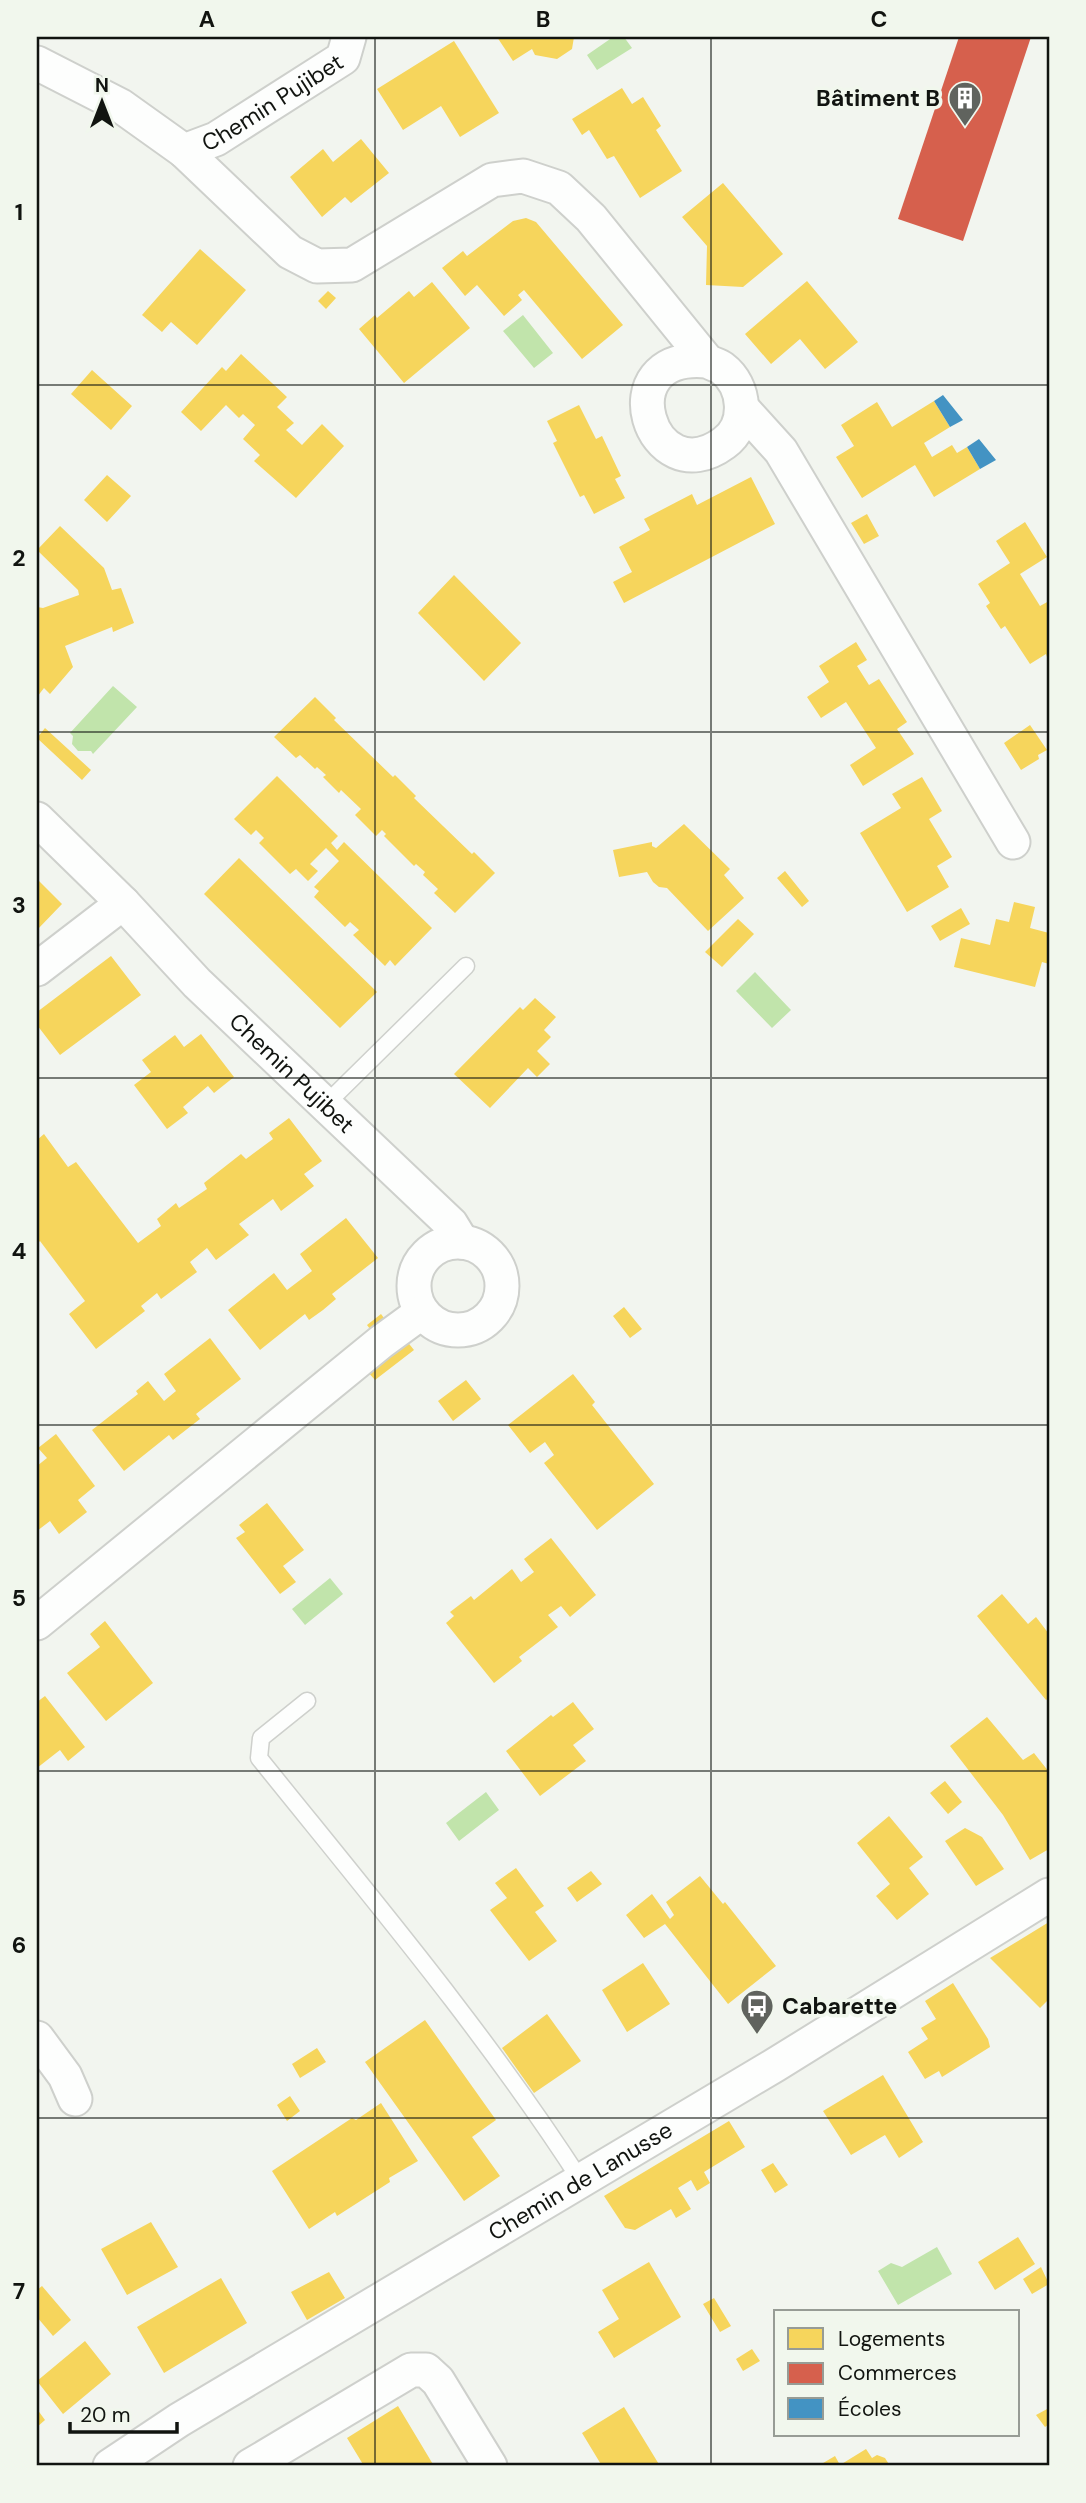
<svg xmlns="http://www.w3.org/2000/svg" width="1086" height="2503" viewBox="0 0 1086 2503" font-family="'DM Sans',sans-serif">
<rect width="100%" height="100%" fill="#f2f5ef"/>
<!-- water -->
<path fill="#c1e4ab" d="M 613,37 L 624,37 L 632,48 L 597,70 L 587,55 Z
M 523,315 L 553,353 L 534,368 L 503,331 Z
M 113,686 L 137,707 L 93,754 L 91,751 L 78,751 L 72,744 L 73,736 L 70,733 Z
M 755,972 L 791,1010 L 772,1028 L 736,991 Z
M 330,1578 L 343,1594 L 305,1625 L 292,1609 Z
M 486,1792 L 499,1810 L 459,1841 L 446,1823 Z
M 937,2247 L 952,2274 L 898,2305 L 878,2271 L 891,2263 L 902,2267 Z"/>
<!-- homes -->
<path fill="#f6d55c" d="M 497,37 L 574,37 L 572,49 L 557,59 L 535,55 L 532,49 L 513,61 Z
M 454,41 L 499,113 L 460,137 L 441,106 L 403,130 L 377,89 Z
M 622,88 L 632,104 L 643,97 L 661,126 L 656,130 L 682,171 L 640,198 L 614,156 L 607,159 L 589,130 L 582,135 L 572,119 Z
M 361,139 L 389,173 L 351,203 L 345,197 L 322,217 L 290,177 L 323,149 L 333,162 Z
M 723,183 L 783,254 L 743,287 L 706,285 L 707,246 L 682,217 Z
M 526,218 L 536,222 L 623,325 L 582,359 L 524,290 L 518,295 L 522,300 L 504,316 L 477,285 L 465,296 L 442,268 L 463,251 L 467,256 L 513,221 Z
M 200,249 L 246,290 L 197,345 L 171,322 L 162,332 L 142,315 Z
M 807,281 L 858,342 L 825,369 L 800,339 L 771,364 L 745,334 Z
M 432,282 L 470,328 L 404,383 L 359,329 L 375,315 L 377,318 L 409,291 L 414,297 Z
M 328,291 L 336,298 L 326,309 L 318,301 Z
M 241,354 L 287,397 L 277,407 L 294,423 L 286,430 L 302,445 L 322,424 L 344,446 L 296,498 L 254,461 L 260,455 L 243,439 L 255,425 L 243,414 L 239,418 L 226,405 L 201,431 L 181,412 L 222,367 L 226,371 Z
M 92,370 L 132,406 L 111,430 L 71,394 Z
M 934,401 L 950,427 L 924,443 L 932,457 L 952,445 L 957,453 L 967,447 L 980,469 L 934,497 L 915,465 L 862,498 L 836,457 L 854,446 L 841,425 L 877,402 L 892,427 Z
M 579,405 L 596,439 L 602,436 L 621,476 L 615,479 L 625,498 L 594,514 L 584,495 L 580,497 L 553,443 L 557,441 L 547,421 Z
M 107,475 L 131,496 L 107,522 L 84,500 Z
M 751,477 L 775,524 L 624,603 L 613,582 L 632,572 L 619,547 L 650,530 L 644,519 L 692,494 L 697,505 Z
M 867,514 L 879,536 L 864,544 L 851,523 Z
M 1025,522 L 1047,557 L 1020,574 L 1040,606 L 1049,601 L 1049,655 L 1047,657 L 1046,654 L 1030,664 L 1005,626 L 1001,629 L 986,606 L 990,603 L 978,584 L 1010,563 L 996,541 Z
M 60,526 L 104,568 L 112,590 L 121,588 L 134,623 L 113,632 L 112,627 L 65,646 L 73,667 L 50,694 L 44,688 L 37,697 L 37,607 L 43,608 L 79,595 L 78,590 L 37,550 Z
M 454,575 L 521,643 L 484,681 L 418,613 Z
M 856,642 L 867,660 L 857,666 L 869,685 L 879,679 L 907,722 L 897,729 L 914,754 L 863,786 L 850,765 L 876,748 L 846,702 L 821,718 L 807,697 L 829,682 L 819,666 Z
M 315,697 L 336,718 L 334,720 L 393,777 L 395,775 L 416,796 L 414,798 L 472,854 L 474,852 L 495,873 L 455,913 L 434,893 L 438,889 L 423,875 L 425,872 L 416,864 L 414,866 L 384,836 L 386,834 L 382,830 L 376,836 L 355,815 L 361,809 L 341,790 L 339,793 L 323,777 L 326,775 L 317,767 L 315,769 L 300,755 L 296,758 L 274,737 Z
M 1030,725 L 1047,750 L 1038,755 L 1039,759 L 1021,770 L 1004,743 Z
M 45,728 L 91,770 L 82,780 L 37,738 Z
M 277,776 L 338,836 L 331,843 L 337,850 L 344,842 L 432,928 L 395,966 L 390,960 L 385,966 L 353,935 L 359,930 L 350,922 L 345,927 L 314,897 L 319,891 L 314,887 L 339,861 L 326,848 L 310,864 L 318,871 L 308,881 L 296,869 L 290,874 L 259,843 L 264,838 L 256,830 L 251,835 L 234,819 Z
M 922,777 L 942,811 L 929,819 L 952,857 L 937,866 L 949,887 L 907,912 L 860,833 L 901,808 L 892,794 Z
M 684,824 L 730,869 L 724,875 L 744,898 L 708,931 L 667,888 L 659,887 L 653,882 L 647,872 L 619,877 L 613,850 L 652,842 L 652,846 L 656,848 Z
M 239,858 L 377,992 L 340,1028 L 204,894 Z
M 785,871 L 809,901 L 802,907 L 777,878 Z
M 37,879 L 62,904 L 37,930 Z
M 1014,902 L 1035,907 L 1030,928 L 1049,933 L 1049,964 L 1042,962 L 1035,987 L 954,967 L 961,938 L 990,945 L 996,919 L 1009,922 Z
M 961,908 L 970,924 L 940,941 L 931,926 Z
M 738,919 L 754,934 L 722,967 L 705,952 Z
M 111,956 L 141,995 L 60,1055 L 37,1025 L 37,1012 Z
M 535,998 L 556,1017 L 544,1030 L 551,1037 L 537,1051 L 550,1064 L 537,1077 L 528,1068 L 490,1108 L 454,1074 L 520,1007 L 523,1010 Z
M 201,1034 L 234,1077 L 214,1093 L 208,1086 L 183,1107 L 188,1113 L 167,1129 L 134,1085 L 151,1072 L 142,1060 L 175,1035 L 184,1047 Z
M 289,1118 L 322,1161 L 304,1174 L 314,1186 L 281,1211 L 273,1199 L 239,1224 L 249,1235 L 216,1260 L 207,1248 L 190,1262 L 197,1272 L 161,1299 L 157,1293 L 141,1306 L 145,1311 L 96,1349 L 69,1314 L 85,1301 L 40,1241 L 37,1244 L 37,1140 L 44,1134 L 68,1167 L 76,1162 L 138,1243 L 161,1226 L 157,1219 L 176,1203 L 179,1208 L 207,1189 L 204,1183 L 241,1154 L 246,1159 L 273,1139 L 269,1133 Z
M 346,1218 L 378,1258 L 332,1294 L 336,1299 L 323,1310 L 309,1320 L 305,1314 L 260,1350 L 228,1310 L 274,1273 L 287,1290 L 312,1271 L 300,1254 Z
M 624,1307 L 642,1329 L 630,1338 L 613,1316 Z
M 381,1314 L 387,1322 L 373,1333 L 367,1325 Z
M 210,1338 L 241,1379 L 196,1414 L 200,1419 L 173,1440 L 169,1435 L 124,1471 L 92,1430 L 138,1394 L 136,1391 L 148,1381 L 164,1401 L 176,1391 L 164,1374 Z
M 406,1340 L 414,1350 L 375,1380 L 367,1371 Z
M 573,1374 L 595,1402 L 592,1405 L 654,1484 L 597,1530 L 544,1463 L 554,1455 L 545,1442 L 530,1453 L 508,1425 Z
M 466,1380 L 481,1399 L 453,1421 L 438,1401 Z
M 56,1434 L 95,1486 L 78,1500 L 87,1512 L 59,1534 L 50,1521 L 37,1531 L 37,1466 L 47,1458 L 38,1448 Z
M 267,1503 L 304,1550 L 283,1566 L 296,1582 L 280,1594 L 236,1538 L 245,1532 L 239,1525 Z
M 551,1538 L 596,1595 L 570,1617 L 561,1606 L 548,1615 L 558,1627 L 519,1657 L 522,1661 L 494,1683 L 446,1623 L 454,1616 L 450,1612 L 471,1596 L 474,1600 L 512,1569 L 521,1582 L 534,1572 L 524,1559 Z
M 1002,1594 L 1028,1624 L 1036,1617 L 1049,1634 L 1049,1698 L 1046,1700 L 977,1616 Z
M 105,1621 L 153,1683 L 106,1721 L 67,1673 L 100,1647 L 90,1634 Z
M 45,1696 L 85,1747 L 68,1761 L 60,1750 L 37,1768 L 37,1702 Z
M 573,1702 L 594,1729 L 573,1745 L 586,1761 L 540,1796 L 506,1751 L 551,1715 L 553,1717 Z
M 987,1717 L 1023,1760 L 1034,1753 L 1049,1772 L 1049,1849 L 1030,1860 L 1003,1815 L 950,1746 Z
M 945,1781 L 962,1802 L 948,1814 L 930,1793 Z
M 889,1816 L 923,1857 L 909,1868 L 929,1894 L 897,1920 L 876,1896 L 890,1884 L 857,1843 Z
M 965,1828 L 982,1837 L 1004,1869 L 976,1886 L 945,1841 Z
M 516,1868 L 544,1906 L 535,1912 L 557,1941 L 529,1961 L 490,1910 L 507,1898 L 495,1883 Z
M 591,1871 L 602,1884 L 577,1902 L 567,1888 Z
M 700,1876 L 723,1904 L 725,1902 L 776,1966 L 728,2004 L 665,1924 L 644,1938 L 626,1915 L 652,1894 L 670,1919 L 674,1915 L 666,1902 Z
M 1049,1922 L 1049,1999 L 1040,2008 L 990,1958 Z
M 643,1963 L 670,2004 L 627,2032 L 602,1990 Z
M 953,1983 L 988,2039 L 990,2047 L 942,2077 L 939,2071 L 925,2079 L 908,2052 L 928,2039 L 921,2028 L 936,2019 L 925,2001 Z
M 547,2014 L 581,2061 L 534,2093 L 502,2048 Z
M 425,2020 L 496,2120 L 472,2137 L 500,2176 L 464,2201 L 365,2062 Z
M 317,2048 L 326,2062 L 300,2078 L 292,2064 Z
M 883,2075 L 923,2142 L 899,2158 L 885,2135 L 851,2155 L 823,2111 Z
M 290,2096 L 300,2111 L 287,2121 L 277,2105 Z
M 381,2103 L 418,2161 L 389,2178 L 390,2182 L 337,2216 L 335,2212 L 309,2229 L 272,2171 L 352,2118 L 356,2120 Z
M 729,2121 L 745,2147 L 704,2172 L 710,2183 L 697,2191 L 691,2180 L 678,2188 L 691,2209 L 676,2218 L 671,2209 L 635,2230 L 625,2228 L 604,2196 Z
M 773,2163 L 788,2185 L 775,2193 L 761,2170 Z
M 151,2222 L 178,2267 L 127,2295 L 101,2249 Z
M 1018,2237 L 1035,2264 L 995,2290 L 978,2262 Z
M 649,2262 L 681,2317 L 614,2358 L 598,2332 L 619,2319 L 602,2290 Z
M 1041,2267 L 1049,2284 L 1032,2294 L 1023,2279 Z
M 329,2272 L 345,2298 L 307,2320 L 291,2292 Z
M 221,2278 L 247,2323 L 164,2373 L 137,2327 Z
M 42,2286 L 71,2320 L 53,2336 L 37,2317 L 37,2290 Z
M 714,2298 L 731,2326 L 720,2332 L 703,2304 Z
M 85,2341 L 111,2374 L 63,2414 L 37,2381 Z
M 752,2349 L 760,2361 L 743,2371 L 736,2359 Z
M 398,2406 L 434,2466 L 364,2466 L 347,2438 Z
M 624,2407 L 660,2466 L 602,2466 L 582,2433 Z
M 1049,2408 L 1049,2424 L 1045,2427 L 1036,2415 Z
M 37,2409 L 45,2420 L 37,2427 Z
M 866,2449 L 872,2458 L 877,2455 L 885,2458 L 890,2466 L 818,2466 L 835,2456 L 840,2465 Z"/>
<!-- shops -->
<path fill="#d6604d" d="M 959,37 L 1031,37 L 963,241 L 898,219 Z"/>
<!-- schools -->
<path fill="#4393c3" d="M 943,395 L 963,420 L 950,427 L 934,401 Z
M 979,439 L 996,460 L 980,469 L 967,447 Z"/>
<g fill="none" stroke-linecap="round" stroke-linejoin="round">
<defs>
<path id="lane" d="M 325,1105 L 466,966
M 307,1701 L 261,1738 L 259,1758 C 370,1896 485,2032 581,2181"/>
<g id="street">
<path id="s1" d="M 37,63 L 121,106 L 184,151 L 216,139 L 343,58 L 349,37"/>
<path d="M 184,151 L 290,252 L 317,266 L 352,265 L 492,180 L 523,176 L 559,188 L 591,218 L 707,361 C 712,364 718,365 722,368 C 746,386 749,425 724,443 C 651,497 604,351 707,361"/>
<path d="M 742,408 L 781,451 L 1013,842"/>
<path id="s2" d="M 37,819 L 123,903 L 197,983 L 451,1224 L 462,1242"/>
<path d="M 37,969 L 123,903"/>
<circle cx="458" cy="1286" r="44"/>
<path d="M 37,1623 L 381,1342 L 422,1312"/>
<path d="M 37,2038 L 65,2076 L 75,2099"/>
<path id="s3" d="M 110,2466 L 179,2420 L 775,2065 L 1049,1895"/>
<path d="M 250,2466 L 411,2370 L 426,2370 L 438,2381 L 490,2466"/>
</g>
</defs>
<!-- lane casing -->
<use href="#lane" stroke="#ced0cc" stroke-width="19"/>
<!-- street casing -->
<use href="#street" stroke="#ced0cc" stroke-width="37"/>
<!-- lane -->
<use href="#lane" stroke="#fdfefd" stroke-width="16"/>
<!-- street -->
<use href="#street" stroke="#fdfefd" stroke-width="33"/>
</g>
<!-- grid -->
<path fill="none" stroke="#111410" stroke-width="2" stroke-opacity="0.55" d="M 375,37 L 375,2466M 711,37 L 711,2466M 37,385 L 1049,385M 37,732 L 1049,732M 37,1078 L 1049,1078M 37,1425 L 1049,1425M 37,1771 L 1049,1771M 37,2118 L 1049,2118"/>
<!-- icons -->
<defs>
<symbol id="building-pin" viewBox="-11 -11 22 30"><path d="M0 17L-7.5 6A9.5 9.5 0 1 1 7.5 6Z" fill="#60635e" stroke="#f1f7ed"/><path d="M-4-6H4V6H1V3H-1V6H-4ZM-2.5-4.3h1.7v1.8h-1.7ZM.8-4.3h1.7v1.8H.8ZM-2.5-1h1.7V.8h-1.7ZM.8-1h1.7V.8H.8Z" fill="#fff"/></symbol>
<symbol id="bus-pin" viewBox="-11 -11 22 30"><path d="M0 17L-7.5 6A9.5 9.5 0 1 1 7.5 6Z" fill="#60635e" stroke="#f1f7ed"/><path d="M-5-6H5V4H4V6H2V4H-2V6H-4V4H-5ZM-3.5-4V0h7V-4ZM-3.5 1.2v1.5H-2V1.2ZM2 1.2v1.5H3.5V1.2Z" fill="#fff"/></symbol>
</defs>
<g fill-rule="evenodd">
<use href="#building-pin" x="946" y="79" width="38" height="52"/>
<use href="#bus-pin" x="738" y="1987" width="38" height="52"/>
</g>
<g text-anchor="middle" stroke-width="7" stroke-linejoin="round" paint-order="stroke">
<!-- poi labels -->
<g font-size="23" font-weight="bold" fill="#111410" stroke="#f1f7ed" text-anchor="end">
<text x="940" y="106">Bâtiment B</text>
<text x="782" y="2014" text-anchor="start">Cabarette</text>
</g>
<!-- street labels -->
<g font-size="23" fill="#111410" stroke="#f1f7ed">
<text dy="8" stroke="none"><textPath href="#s1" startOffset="273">Chemin Pujibet</textPath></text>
<text dy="8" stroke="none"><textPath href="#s2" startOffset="360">Chemin Pujibet</textPath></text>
<text dy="8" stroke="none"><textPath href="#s3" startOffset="550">Chemin de Lanusse</textPath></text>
</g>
</g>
<!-- border -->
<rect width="1086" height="2503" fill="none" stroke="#f1f7ed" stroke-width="77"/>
<!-- legend -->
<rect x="774" y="2310" width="245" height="126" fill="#f1f7ed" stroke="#979c95" stroke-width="2"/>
<rect x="788" y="2328" width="35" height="21" fill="#f6d55c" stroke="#979c95" stroke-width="2"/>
<text x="838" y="2346" font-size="21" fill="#111410">Logements</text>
<rect x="788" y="2363" width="35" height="21" fill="#d6604d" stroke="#979c95" stroke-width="2"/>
<text x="838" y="2380" font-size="21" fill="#111410">Commerces</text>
<rect x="788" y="2398" width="35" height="21" fill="#4393c3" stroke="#979c95" stroke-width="2"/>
<text x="838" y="2416" font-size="21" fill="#111410">Écoles</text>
<!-- north arrow -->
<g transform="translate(102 102)" stroke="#f1f7ed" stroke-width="5" paint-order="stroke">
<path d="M0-5L12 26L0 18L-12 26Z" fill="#111410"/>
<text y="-10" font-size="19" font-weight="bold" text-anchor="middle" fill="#111410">N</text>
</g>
<!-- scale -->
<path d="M70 2422v10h107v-10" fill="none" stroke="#111410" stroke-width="3.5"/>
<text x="80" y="2422" font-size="21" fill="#111410" stroke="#f1f7ed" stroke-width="5" paint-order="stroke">20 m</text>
<rect x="38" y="38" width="1010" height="2426" fill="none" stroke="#111410" stroke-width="2.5"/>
<g font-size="23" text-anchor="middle" font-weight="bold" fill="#111410">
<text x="207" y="27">A</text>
<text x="543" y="27">B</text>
<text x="879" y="27">C</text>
<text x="19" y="220">1</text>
<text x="19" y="566">2</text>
<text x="19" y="913">3</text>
<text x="19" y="1259">4</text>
<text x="19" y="1606">5</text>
<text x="19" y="1953">6</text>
<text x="19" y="2299">7</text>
</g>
</svg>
